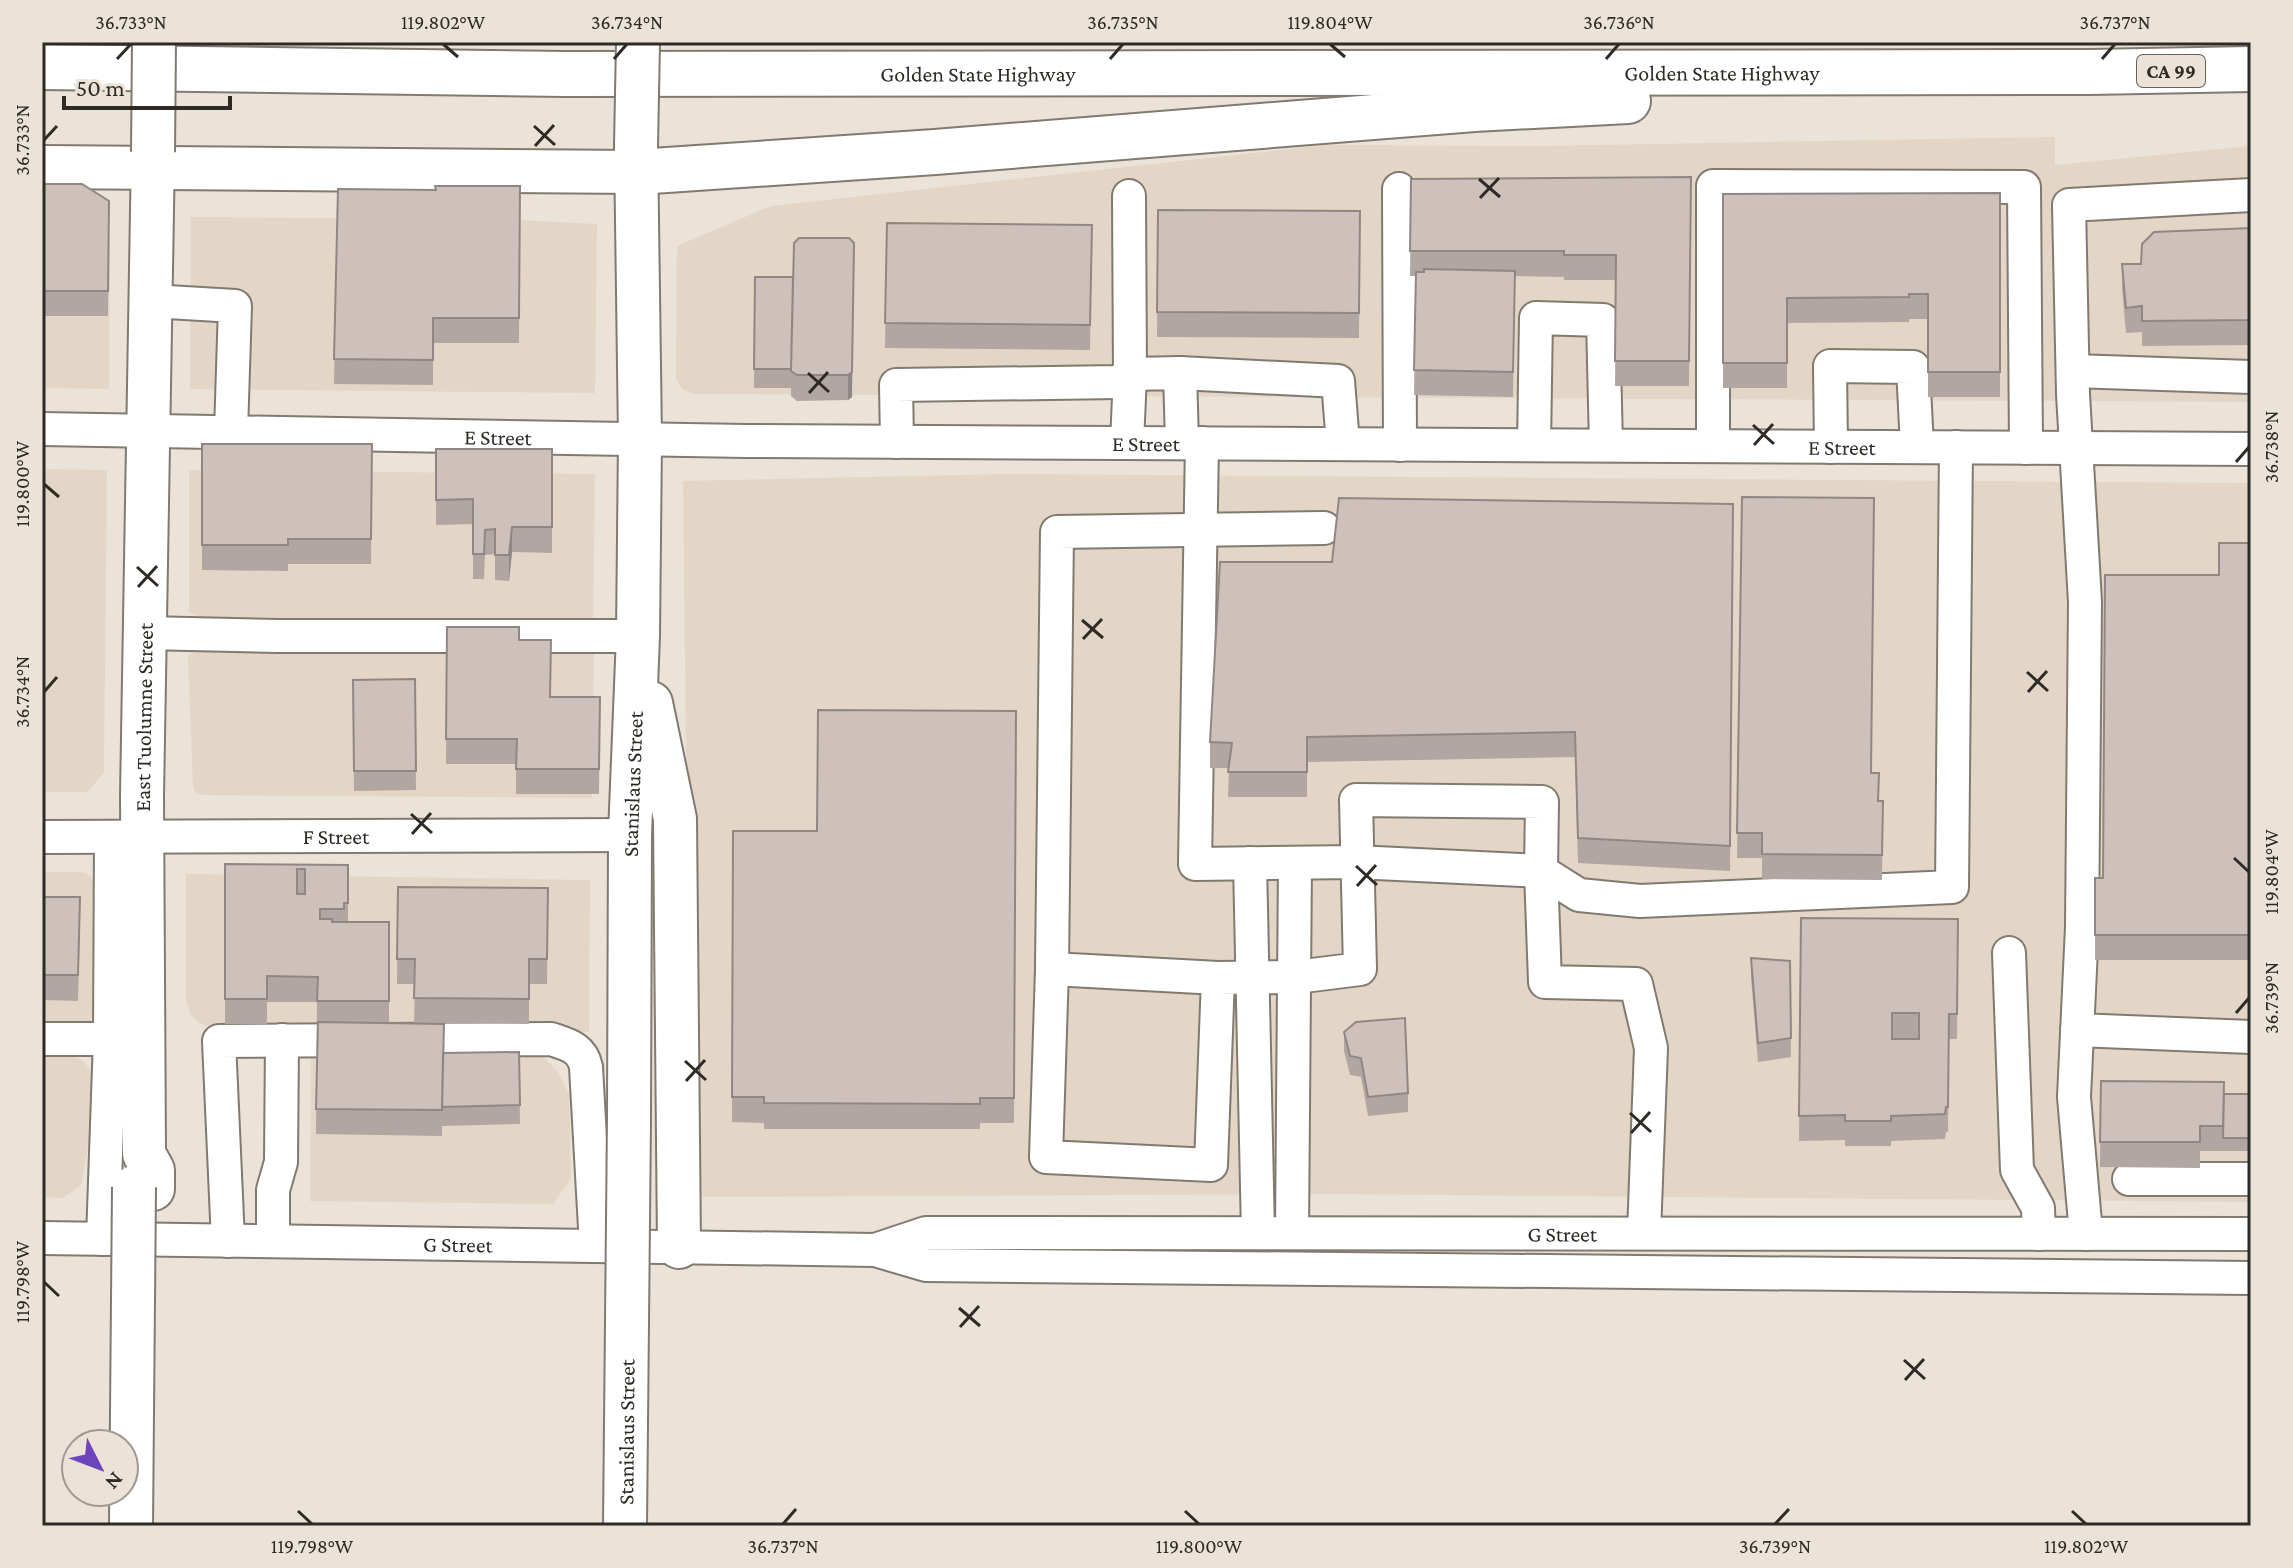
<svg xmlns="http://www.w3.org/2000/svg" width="2293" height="1568" viewBox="0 0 2293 1568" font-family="'Crimson Pro',serif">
<rect width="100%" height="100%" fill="#ebe2d8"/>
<!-- built -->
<path fill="#e4d6c6" d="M 2055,137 L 2055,165 L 2251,146 L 2251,402 L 694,394 L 682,389 L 676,378 L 677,246 L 771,206 L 1326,145 L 1543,146 Z
M 42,216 L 83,217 L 110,237 L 109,389 L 42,388 Z
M 191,217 L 516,220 L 597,224 L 595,393 L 190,389 Z
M 42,469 L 107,470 L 104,773 L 87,792 L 42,792 Z
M 189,470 L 595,474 L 593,628 L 203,619 L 189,612 Z
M 1009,474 L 2251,483 L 2251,1202 L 1329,1194 L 691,1197 L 683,481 Z
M 594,646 L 592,798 L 200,795 L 196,793 L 193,787 L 188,656 L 199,647 Z
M 42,872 L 80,872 L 87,873 L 95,883 L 95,1011 L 90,1022 L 84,1026 L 42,1027 Z
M 186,874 L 590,880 L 589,1032 L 211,1027 L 199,1023 L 190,1014 L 186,999 Z
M 42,1047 L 64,1047 L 84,1062 L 100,1081 L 81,1185 L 63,1198 L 42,1197 Z
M 311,1049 L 539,1052 L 558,1072 L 569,1094 L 571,1179 L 553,1204 L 310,1201 Z"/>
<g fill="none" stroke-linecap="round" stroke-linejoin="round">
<defs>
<g id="minor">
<path d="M 1399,189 L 1400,445"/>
<path d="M 1129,196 L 1130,374 L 1180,373 L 1182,443"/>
<path d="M 151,301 L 235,306 L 231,432"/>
<path d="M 2073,371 L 2251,377"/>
<path d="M 1180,373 L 1338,381 L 1343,444"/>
<path id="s1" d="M 42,429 L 746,441 L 2251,449"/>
<path d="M 897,442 L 896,385 L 1118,382 L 1130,374"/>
<path d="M 1127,443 L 1130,374"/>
<path d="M 1202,443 L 1195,864 L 1356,862 L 1541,871 L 1542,802 L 1356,800 L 1360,969 L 1296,977 L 1218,978 L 1052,969 L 1046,1157 L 1211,1165 L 1218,978"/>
<path d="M 1534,445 L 1536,318 L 1603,320 L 1606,445"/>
<path d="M 1713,446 L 1713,186 L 2024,187 L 2026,448"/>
<path d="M 1831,447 L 1830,366 L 1913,367 L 1917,447"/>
<path d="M 145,633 L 278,636 L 638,636"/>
<path id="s2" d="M 42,837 L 630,835"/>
<path d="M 1250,863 L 1258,1233"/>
<path d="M 1541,871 L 1579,895 L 1640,901 L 1952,887 L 1956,447"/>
<path d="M 1541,871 L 1545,982 L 1636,984 L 1651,1048 L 1644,1233"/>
<path d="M 2009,953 L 2017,1170 L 2038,1208 L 2039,1234"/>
<path d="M 1052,969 L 1057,532 L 1324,528"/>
<path d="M 2077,1030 L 2251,1037"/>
<path d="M 42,1039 L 110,1039"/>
<path d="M 2129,1179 L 2251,1179"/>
<path d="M 1292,1233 L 1295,863"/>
<path d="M 2086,1234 L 2074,1097 L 2082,927 L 2085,602 L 2073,394 L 2069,205 L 2251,195"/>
<path id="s3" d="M 42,1238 L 875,1250 L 926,1265 L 2251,1278"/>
<path d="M 103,1239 L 110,1039 L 111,837"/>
<path d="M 228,1241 L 219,1041 L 551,1039 C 569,1045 582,1048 586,1067 L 596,1246"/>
<path d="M 273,1241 L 273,1190 L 281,1162 L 282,1040"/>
<path id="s4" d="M 875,1250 L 926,1233 L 2251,1234"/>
</g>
<g id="major">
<path d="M 42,167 L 637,172"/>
<path d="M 651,703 L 675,819 L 679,1247"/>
<path id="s5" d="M 629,1118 L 630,835 L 638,636 L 640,439 L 636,146"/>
<path id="s6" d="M 153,1189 L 153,1170 L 144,1154 L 142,796 L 153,152"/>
</g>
<g id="highway">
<path id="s7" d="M 42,67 L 565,74 L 2090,72 L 2251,69"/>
<path d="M 637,172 L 935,152 L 1474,109 L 1628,101"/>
</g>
</defs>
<!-- minor casing -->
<use href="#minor" stroke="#817a70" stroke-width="36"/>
<!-- major casing -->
<use href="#major" stroke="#817a70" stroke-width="46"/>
<!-- highway casing -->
<use href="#highway" stroke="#817a70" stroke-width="48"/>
<!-- minor -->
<use href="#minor" stroke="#fff" stroke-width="32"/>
<!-- major -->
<use href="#major" stroke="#fff" stroke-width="42"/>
<!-- highway -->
<use href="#highway" stroke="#fff" stroke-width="44"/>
<defs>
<g id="major-bridge">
<path d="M 636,146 L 638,42"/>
<path d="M 153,152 L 154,42"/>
<path d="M 131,1526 L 134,1187"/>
<path id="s8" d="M 625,1526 L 629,1118"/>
</g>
</defs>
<!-- major-bridge casing -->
<use href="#major-bridge" stroke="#817a70" stroke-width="46" stroke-linecap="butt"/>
<!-- major-bridge -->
<use href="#major-bridge" stroke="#fff" stroke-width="42"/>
</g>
<!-- wall -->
<path fill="#b1a6a2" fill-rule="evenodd" d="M 1691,177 L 1689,386 L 1615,386 L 1616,280 L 1564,280 L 1564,277 L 1515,276 L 1513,397 L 1414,395 L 1416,276 L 1410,276 L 1411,179 Z
M 42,184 L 109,201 L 108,316 L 42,316 Z
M 520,186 L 519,343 L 433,343 L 433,385 L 334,384 L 338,189 L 436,190 Z
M 2000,193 L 2000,397 L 1928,397 L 1928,319 L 1909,319 L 1909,322 L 1787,323 L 1787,388 L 1723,388 L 1723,194 Z
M 1158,210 L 1360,211 L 1359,338 L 1157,337 Z
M 887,223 L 1092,225 L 1090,350 L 885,348 Z
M 2251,228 L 2251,345 L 2142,346 L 2142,332 L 2126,333 L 2122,289 L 2122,264 L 2141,264 Z
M 849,238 L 852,397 L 848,400 L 797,401 L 791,396 L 791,388 L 754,388 L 755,277 L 793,277 Z
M 202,444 L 372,444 L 371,564 L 288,564 L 288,571 L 202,570 Z
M 436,449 L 552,449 L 552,553 L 512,552 L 509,581 L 495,580 L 495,554 L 485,555 L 484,579 L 473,579 L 473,524 L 436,525 Z
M 1742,497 L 1871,773 L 1879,801 L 1883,801 L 1882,880 L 1762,879 L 1762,858 L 1737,858 Z
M 1733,504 L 1730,871 L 1578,863 L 1575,757 L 1307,762 L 1307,797 L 1228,797 L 1229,768 L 1210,768 L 1210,742 L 1332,562 Z
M 2251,543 L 2251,960 L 2095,960 L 2095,878 L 2103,878 Z
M 447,627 L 519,640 L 551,697 L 600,697 L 599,794 L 516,794 L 516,764 L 446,764 Z
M 415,679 L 416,790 L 354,791 L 353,680 Z
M 1016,711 L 1014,1123 L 980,1123 L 980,1129 L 764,1129 L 764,1123 L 732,1122 L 733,831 L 817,831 Z
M 225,864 L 348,865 L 348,922 L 389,922 L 389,1023 L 444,1053 L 519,1052 L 520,1124 L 442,1126 L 442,1120 L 442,1136 L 316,1134 L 317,1002 L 267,1002 L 267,1024 L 225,1024 Z
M 398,887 L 548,888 L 547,984 L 529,984 L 529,1024 L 414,1023 L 415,984 L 397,984 Z
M 42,897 L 80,922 L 78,1001 L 42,1000 Z
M 1801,918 L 1958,919 L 1957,1039 L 1949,1039 L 1948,1132 L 1946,1132 L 1945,1139 L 1891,1141 L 1891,1146 L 1845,1146 L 1845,1140 L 1799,1141 ZM 1892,1038 L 1919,1038 L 1919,1039 L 1892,1039 Z
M 1751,958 L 1790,961 L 1791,1057 L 1758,1062 L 1751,977 Z
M 1344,1032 L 1408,1093 L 1408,1112 L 1368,1116 L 1361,1077 L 1350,1075 L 1344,1051 Z
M 2101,1081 L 2224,1096 L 2251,1094 L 2251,1151 L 2200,1151 L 2200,1168 L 2100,1167 Z"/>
<!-- shaded-wall -->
<path fill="#908784" d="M 854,243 L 852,397 L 848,400 L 848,375 Z
M 512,527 L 512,552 L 509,581 L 509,555 Z"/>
<!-- building -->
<path fill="#cec1bc" stroke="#908784" stroke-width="2" fill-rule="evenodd" d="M 1691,177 L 1689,361 L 1615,361 L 1616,255 L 1564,255 L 1564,251 L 1410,251 L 1411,179 Z
M 42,184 L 82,184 L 109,201 L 108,291 L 42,291 Z
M 435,186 L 520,186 L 519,318 L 433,318 L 433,360 L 334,359 L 338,189 L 436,190 Z
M 2000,193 L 2000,372 L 1928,372 L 1928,294 L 1909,294 L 1909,297 L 1787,298 L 1787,363 L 1723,363 L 1723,194 Z
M 1158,210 L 1360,211 L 1359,313 L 1157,312 Z
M 887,223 L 1092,225 L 1090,325 L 885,323 Z
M 2251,228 L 2251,320 L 2142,321 L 2142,306 L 2126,308 L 2122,264 L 2141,264 L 2142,244 L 2154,232 Z
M 799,238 L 849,238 L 854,243 L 852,372 L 848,375 L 797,375 L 791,371 L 794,243 Z
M 1424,269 L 1515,271 L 1513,372 L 1414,370 L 1416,272 L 1424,272 Z
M 755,277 L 793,277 L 791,369 L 754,369 Z
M 202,444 L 372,444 L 371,539 L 288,539 L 288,545 L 202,545 Z
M 436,449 L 552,449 L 552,527 L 512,527 L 509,555 L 495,555 L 495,529 L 485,530 L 484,554 L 473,554 L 473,499 L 436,500 Z
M 1742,497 L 1874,498 L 1871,773 L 1879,773 L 1878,801 L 1883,801 L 1882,855 L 1762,854 L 1762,833 L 1737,833 Z
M 1339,498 L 1733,504 L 1730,846 L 1578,838 L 1575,732 L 1307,737 L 1307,772 L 1228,772 L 1232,743 L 1210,742 L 1220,562 L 1332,562 Z
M 2219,543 L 2251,543 L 2251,935 L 2095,935 L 2095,878 L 2103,878 L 2105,575 L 2219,575 Z
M 447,627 L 519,627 L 519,640 L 551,640 L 550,697 L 600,697 L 599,769 L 516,769 L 517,739 L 446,739 Z
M 415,679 L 416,771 L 354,771 L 353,680 Z
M 818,710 L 1016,711 L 1014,1098 L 980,1098 L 980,1104 L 764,1103 L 764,1097 L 732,1097 L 733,831 L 817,831 Z
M 225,864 L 348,865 L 348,903 L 344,903 L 344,909 L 320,909 L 320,919 L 332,919 L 332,922 L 389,922 L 389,1001 L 317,1001 L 318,977 L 267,976 L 267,999 L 225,999 ZM 297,869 L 305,869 L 305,894 L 297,894 Z
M 398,887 L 548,888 L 547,959 L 529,959 L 529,999 L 414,998 L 415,959 L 397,959 Z
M 42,897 L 80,897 L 78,975 L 42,975 Z
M 1801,918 L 1958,919 L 1957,1014 L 1949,1014 L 1948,1107 L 1946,1107 L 1945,1114 L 1891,1116 L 1891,1121 L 1845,1121 L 1845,1115 L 1799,1116 ZM 1892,1013 L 1919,1013 L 1919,1039 L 1892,1039 Z
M 1751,958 L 1790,961 L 1791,1038 L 1758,1043 Z
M 1405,1018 L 1408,1093 L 1368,1097 L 1361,1058 L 1350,1056 L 1344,1032 L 1356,1022 Z
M 318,1022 L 444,1024 L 442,1110 L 316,1109 Z
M 519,1052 L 520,1105 L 442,1107 L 443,1053 Z
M 2101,1081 L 2224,1082 L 2223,1126 L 2200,1126 L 2200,1142 L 2100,1142 Z
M 2224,1094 L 2251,1094 L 2251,1138 L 2223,1138 Z"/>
<!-- ticks -->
<path fill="none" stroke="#2e2b27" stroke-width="3" d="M 443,44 L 458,57M 1330,44 L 1345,57M 117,59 L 131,44M 614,59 L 627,44M 1110,59 L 1123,44M 1606,59 L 1619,44M 2102,59 L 2115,44M 534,126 L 555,145M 44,140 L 57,126M 535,146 L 554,125M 1479,179 L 1500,197M 1480,198 L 1499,178M 808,373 L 829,392M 809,393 L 828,372M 1753,425 L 1774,444M 1754,445 L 1773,424M 2236,462 L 2249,447M 44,484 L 59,497M 137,567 L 158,586M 138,587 L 157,566M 1082,620 L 1103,638M 1083,639 L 1102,619M 2027,672 L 2048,691M 44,692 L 57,677M 2028,692 L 2047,671M 411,814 L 432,833M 412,834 L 431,813M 2234,858 L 2249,872M 1356,866 L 1377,885M 1357,886 L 1376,865M 2236,1013 L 2249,998M 685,1061 L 706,1080M 686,1081 L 705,1060M 1630,1113 L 1651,1132M 1631,1133 L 1650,1112M 44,1282 L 59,1296M 959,1308 L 980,1326M 960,1327 L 979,1306M 1904,1360 L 1925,1379M 1905,1380 L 1924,1359M 298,1511 L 312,1524M 1185,1511 L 1199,1524M 2072,1511 L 2086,1524M 783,1524 L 796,1509M 1775,1524 L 1789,1509"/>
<g text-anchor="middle" stroke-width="6" stroke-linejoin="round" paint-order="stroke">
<!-- shield labels -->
<rect fill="#ebe2d8" stroke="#67625c" stroke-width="2" x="2137" y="55" width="68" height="32" rx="6"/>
<g font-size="20" font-weight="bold" fill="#2e2b27">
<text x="2171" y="78">CA 99</text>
</g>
<!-- street labels -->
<g font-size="22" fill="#2e2b27" stroke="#ebe2d8">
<text dy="8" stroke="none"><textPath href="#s7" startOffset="936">Golden State Highway</textPath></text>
<text dy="8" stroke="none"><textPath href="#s7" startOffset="1680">Golden State Highway</textPath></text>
<text dy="8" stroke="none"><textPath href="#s1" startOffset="456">E Street</textPath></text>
<text dy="8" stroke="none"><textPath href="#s1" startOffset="1104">E Street</textPath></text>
<text dy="8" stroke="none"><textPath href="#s1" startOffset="1800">E Street</textPath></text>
<text dy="8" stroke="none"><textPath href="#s6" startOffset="474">East Tuolumne Street</textPath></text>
<text dy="8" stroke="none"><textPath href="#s5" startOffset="334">Stanislaus Street</textPath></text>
<text dy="8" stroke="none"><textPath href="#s2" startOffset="294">F Street</textPath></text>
<text dy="8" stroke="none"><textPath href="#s4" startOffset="690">G Street</textPath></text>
<text dy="8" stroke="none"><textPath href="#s3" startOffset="416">G Street</textPath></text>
<text dy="8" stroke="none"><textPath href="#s8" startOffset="94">Stanislaus Street</textPath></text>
</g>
</g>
<!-- border -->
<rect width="2293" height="1568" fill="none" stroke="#ebe2d8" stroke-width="88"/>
<!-- north arrow -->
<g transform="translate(100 1468) rotate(132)"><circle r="38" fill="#ebe2d8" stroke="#9f9991" stroke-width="2"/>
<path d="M0-6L14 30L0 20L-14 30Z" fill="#6d44bc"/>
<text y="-12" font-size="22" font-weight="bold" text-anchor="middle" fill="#2e2b27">N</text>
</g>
<!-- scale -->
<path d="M64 96v12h166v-12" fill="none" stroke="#2e2b27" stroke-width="4"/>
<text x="76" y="96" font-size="24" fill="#2e2b27" stroke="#ebe2d8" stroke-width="6" paint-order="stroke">50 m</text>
<rect x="44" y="44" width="2205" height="1480" fill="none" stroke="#2e2b27" stroke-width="3"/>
<g font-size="20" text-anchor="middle" fill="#2e2b27">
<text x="131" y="29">36.733°N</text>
<text x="443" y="29">119.802°W</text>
<text x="627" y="29">36.734°N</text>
<text x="1123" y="29">36.735°N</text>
<text x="1330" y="29">119.804°W</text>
<text x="1619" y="29">36.736°N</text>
<text x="2115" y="29">36.737°N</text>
<text transform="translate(22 140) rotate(-90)" y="7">36.733°N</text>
<text transform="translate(2271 447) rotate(-90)" y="7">36.738°N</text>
<text transform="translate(22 484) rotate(-90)" y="7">119.800°W</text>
<text transform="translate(22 692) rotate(-90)" y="7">36.734°N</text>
<text transform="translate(2271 872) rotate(-90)" y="7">119.804°W</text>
<text transform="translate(2271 998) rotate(-90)" y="7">36.739°N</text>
<text transform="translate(22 1282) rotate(-90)" y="7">119.798°W</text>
<text x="312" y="1553">119.798°W</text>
<text x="783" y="1553">36.737°N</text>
<text x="1199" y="1553">119.800°W</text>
<text x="1775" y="1553">36.739°N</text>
<text x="2086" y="1553">119.802°W</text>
</g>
</svg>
